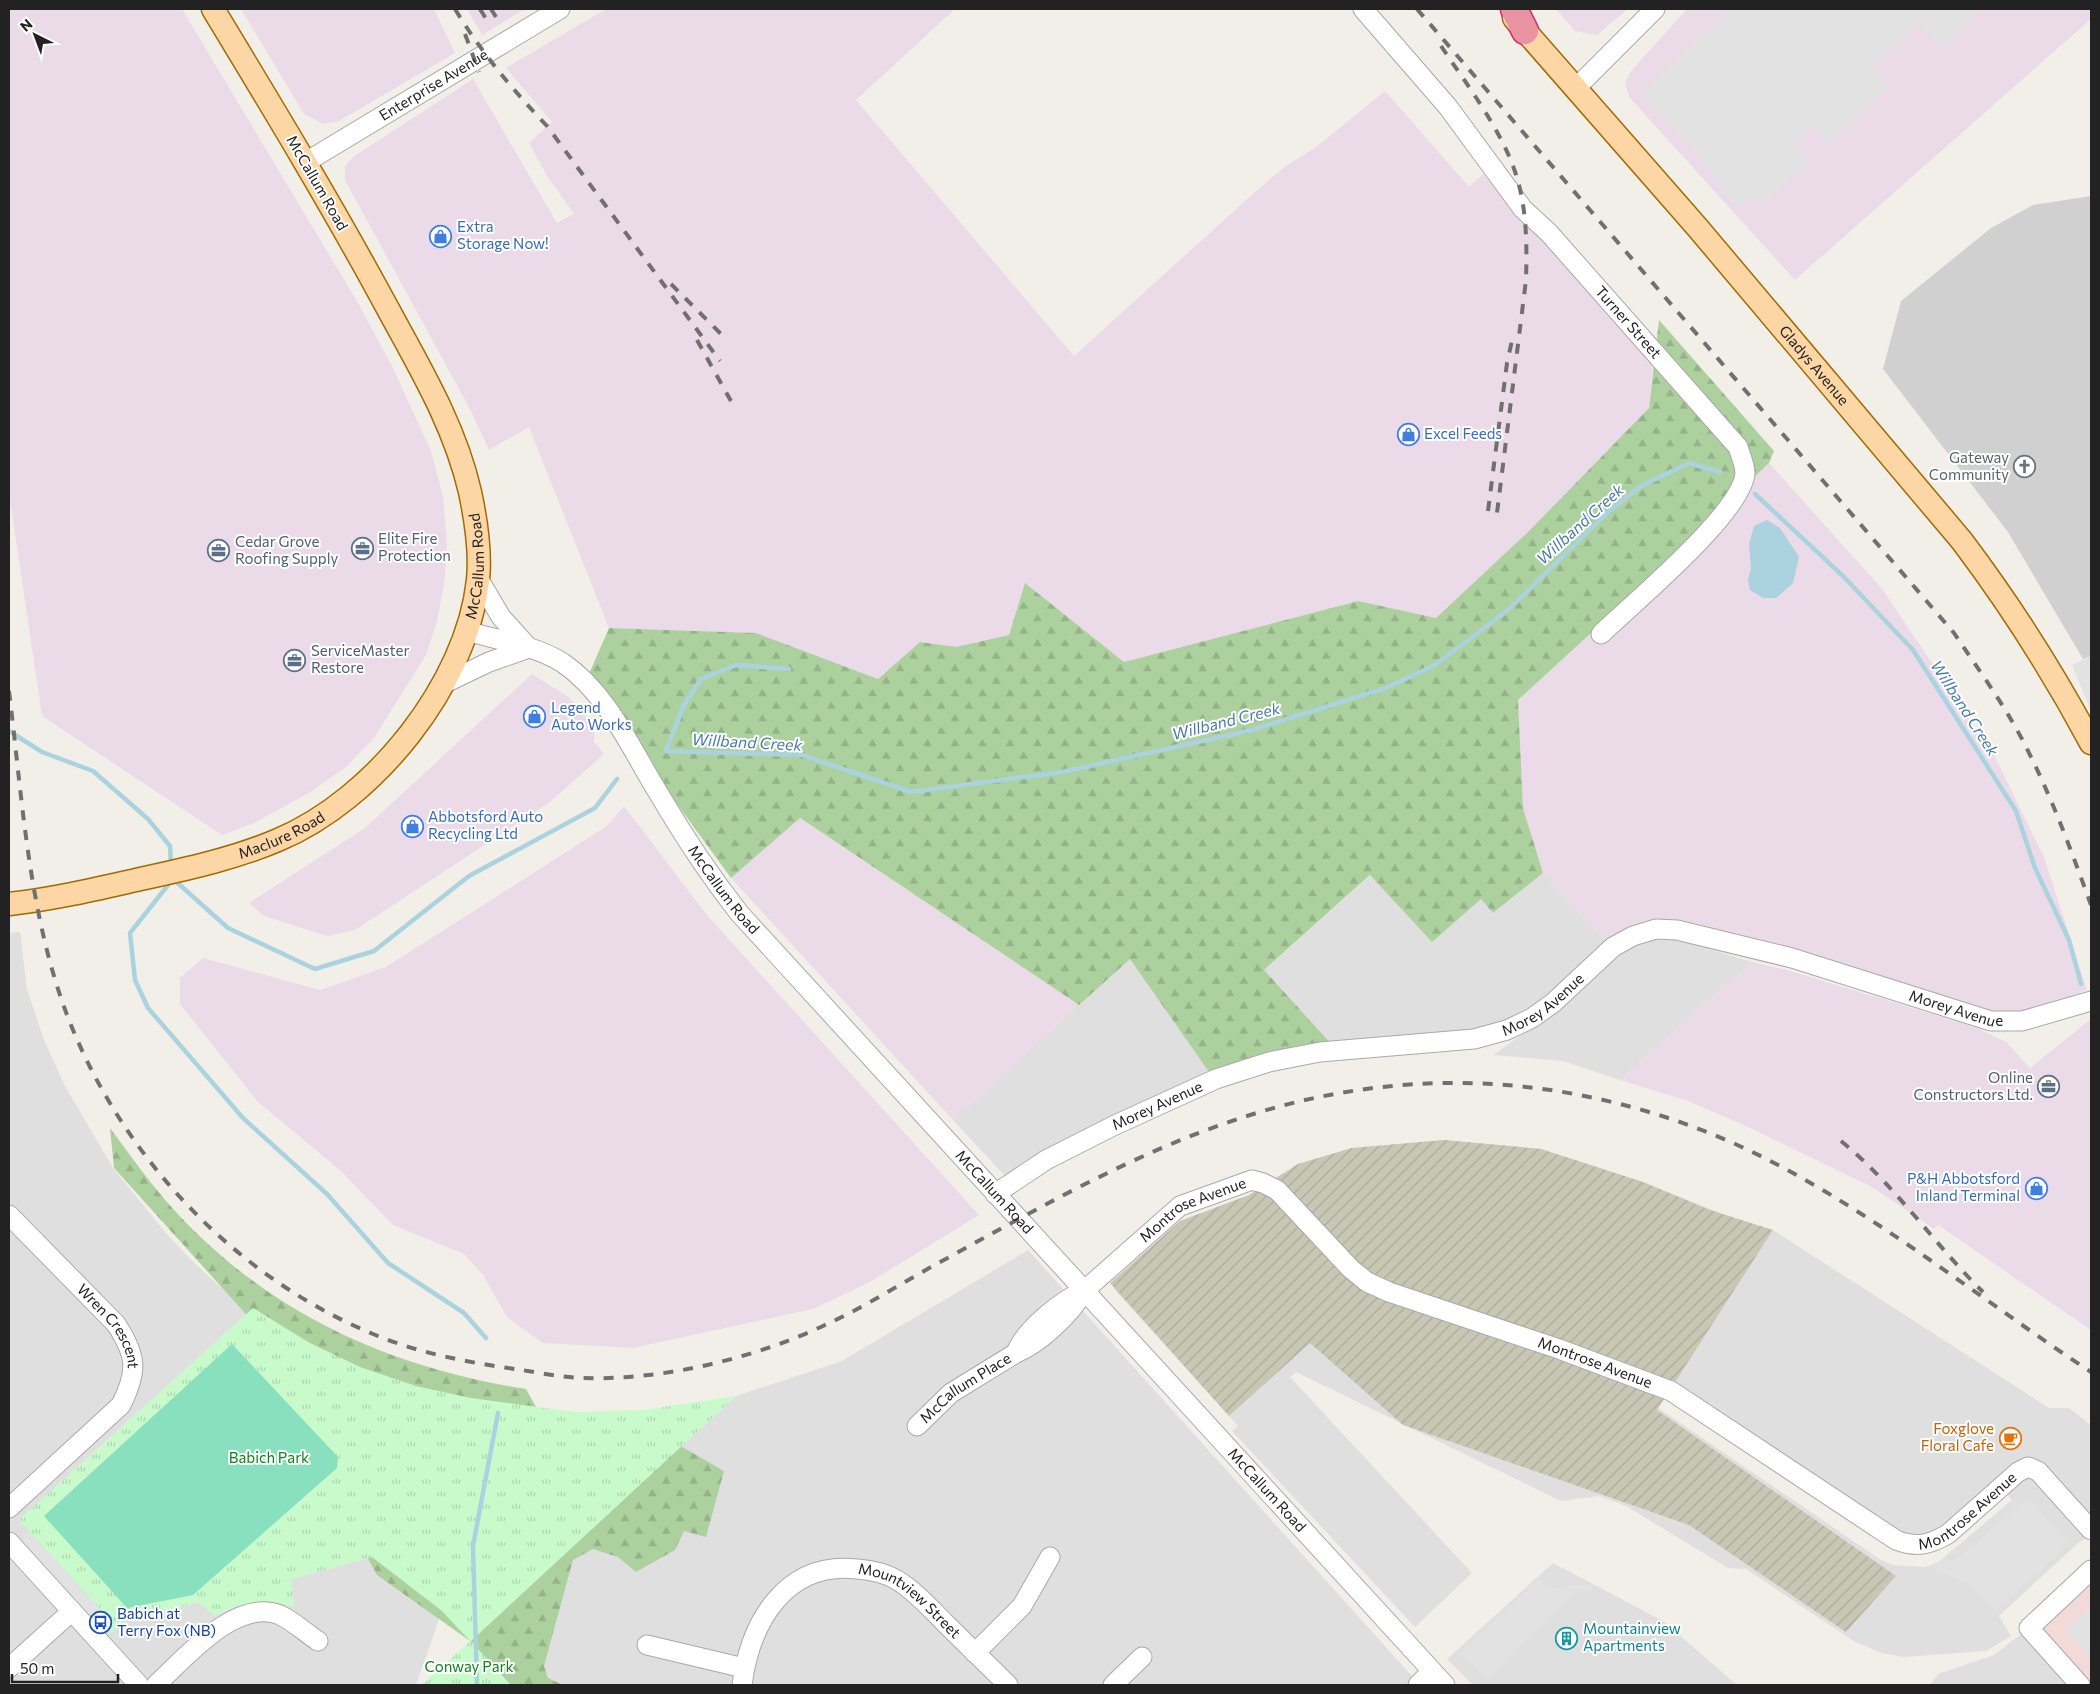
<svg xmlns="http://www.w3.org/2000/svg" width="2100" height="1694" viewBox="0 0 2100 1694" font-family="Commissioner,sans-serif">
<defs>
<pattern id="construction-furrows" width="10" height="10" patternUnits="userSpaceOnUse" patternTransform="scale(1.25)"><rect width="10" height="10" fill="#c7c7b4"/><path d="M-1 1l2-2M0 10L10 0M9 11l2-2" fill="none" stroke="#abab9a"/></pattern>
<pattern id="forest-firs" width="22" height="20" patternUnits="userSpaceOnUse" patternTransform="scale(1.25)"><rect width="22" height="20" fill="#add19e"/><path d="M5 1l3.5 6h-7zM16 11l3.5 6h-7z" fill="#95b388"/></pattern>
<pattern id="park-tufts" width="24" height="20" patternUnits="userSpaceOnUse" patternTransform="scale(1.25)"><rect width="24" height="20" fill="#c8facc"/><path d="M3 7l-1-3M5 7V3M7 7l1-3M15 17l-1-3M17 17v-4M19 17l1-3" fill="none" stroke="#acd6af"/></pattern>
</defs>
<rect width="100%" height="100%" fill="#f2efe9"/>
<!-- residential -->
<path fill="#e0dfdf" d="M 1543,873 L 1609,945 L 1546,1000 L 1505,1026 L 1334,1047 L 1264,970 L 1371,875 L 1481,898 L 1493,913 Z
M 20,932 L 27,989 L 44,1040 L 65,1086 L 113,1168 L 165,1232 L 190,1259 L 218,1285 L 253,1308 L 19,1520 L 126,1620 L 201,1602 L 214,1616 L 234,1607 L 257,1601 L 277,1601 L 294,1607 L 291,1579 L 372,1557 L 442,1611 L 416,1685 L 9,1685 L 9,933 Z
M 1659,938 L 1677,939 L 1752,962 L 1620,1080 L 1563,1061 L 1493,1055 L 1558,1009 L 1613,960 L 1637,945 Z
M 1130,958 L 1209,1072 L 1126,1111 L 1004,1175 L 953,1120 Z
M 1444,1140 L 1541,1149 L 1643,1182 L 1733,1218 L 1725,1303 L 1773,1230 L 2049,1408 L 2069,1408 L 2091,1425 L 2091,1535 L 2077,1544 L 1999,1616 L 2011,1636 L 1986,1651 L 1904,1657 L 1882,1653 L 1855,1642 L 1746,1569 L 1728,1568 L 1626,1506 L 1599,1496 L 1561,1501 L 1296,1372 L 1290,1377 L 1472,1573 L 1415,1627 L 1232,1431 L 1238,1426 L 1114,1289 L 1185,1225 L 1660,1409 L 1881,1560 L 1893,1565 L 1924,1567 L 1935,1565 L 2012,1500 L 1996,1481 L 1947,1526 L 1929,1535 L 1916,1538 L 1901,1533 L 1674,1382 L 1680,1372 L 1301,1178 L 1290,1169 L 1298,1164 L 1352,1148 Z
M 1028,1250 L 1420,1685 L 510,1685 L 470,1641 L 736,1396 L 842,1361 Z
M 1553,1563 L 1663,1621 L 1737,1685 L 1473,1685 L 1447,1659 Z
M 2025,1631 L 2075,1685 L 1930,1685 L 1938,1674 L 1994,1655 Z"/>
<!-- commercial -->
<path fill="#f2dad9" d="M 2091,1573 L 2091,1685 L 2085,1685 L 2033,1628 Z"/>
<!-- industrial -->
<path fill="#ebdbe8" d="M 9,9 L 182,9 L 358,303 L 392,366 L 431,451 L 443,496 L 447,545 L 444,585 L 437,621 L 426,655 L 374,738 L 345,768 L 307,794 L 254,823 L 222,835 L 42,716 L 9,493 Z
M 241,9 L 434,9 L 455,53 L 339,121 L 323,124 L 304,114 Z
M 467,9 L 525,9 L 482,35 Z
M 606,9 L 955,9 L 856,100 L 1074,356 L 1255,192 L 1287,165 L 1315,148 L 1385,91 L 1469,187 L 1483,174 L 1653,361 L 1649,408 L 1528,532 L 1436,618 L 1358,601 L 1124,662 L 1025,583 L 1009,635 L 956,648 L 920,642 L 878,679 L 756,633 L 609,628 L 529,427 L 489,450 L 470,409 L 345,180 L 345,166 L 353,157 L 473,79 L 557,223 L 574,214 L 547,176 L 529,143 L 552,122 L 506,68 Z
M 1556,9 L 1628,9 L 1597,35 L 1575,31 Z
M 1687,9 L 2091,9 L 2091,19 L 1795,280 L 1629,97 L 1625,82 L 1632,70 Z
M 1769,463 L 1883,590 L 1994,755 L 2044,857 L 2087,990 L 2038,1009 L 2021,1013 L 1993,1011 L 1977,1010 L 1679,925 L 1609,945 L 1543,873 L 1523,808 L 1518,700 L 1614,612 Z
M 532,674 L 567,696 L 581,710 L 594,728 L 594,742 L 604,754 L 550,802 L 355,930 L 327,936 L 264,916 L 249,903 L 365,828 Z
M 624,806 L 706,914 L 979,1215 L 870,1282 L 813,1309 L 633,1348 L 543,1343 L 507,1317 L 483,1275 L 464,1254 L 393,1225 L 340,1170 L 258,1102 L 180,1004 L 180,978 L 203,958 L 320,990 L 386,967 L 607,826 Z
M 799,818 L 1079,1005 L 953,1120 L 731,878 Z
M 1752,962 L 1787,970 L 1975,1027 L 2006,1042 L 2030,1068 L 2091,1019 L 2091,1330 L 1938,1225 L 1934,1229 L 1872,1187 L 1744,1125 L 1688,1101 L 1620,1080 Z"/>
<!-- religious -->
<path fill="#d0d0d0" d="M 2091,196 L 2091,656 L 2083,659 L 2008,532 L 1883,369 L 1901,301 L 1991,228 L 2033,205 Z"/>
<!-- construction -->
<path fill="url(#construction-furrows)" d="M 1444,1140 L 1541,1149 L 1643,1182 L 1710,1210 L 1773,1230 L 1657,1410 L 1896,1576 L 1846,1632 L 1689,1525 L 1403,1425 L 1310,1343 L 1229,1416 L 1110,1283 L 1180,1221 L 1249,1195 L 1298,1164 L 1352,1148 Z"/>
<!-- forest -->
<path fill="url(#forest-firs)" d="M 1659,320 L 1774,451 L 1769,463 L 1614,612 L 1518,700 L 1523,808 L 1543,873 L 1493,913 L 1481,899 L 1432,942 L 1370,875 L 1264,970 L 1334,1047 L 1209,1072 L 1130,959 L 1079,1005 L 800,818 L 731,878 L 666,789 L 589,674 L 609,628 L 756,633 L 878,679 L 920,642 L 956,647 L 1009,635 L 1025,583 L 1124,662 L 1358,601 L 1436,618 L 1528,532 L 1649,408 Z
M 110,1128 C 131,1156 151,1185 175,1211 C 270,1314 389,1367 526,1389 L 550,1432 L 665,1437 L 724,1471 L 706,1537 L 684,1531 L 675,1550 L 636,1572 L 618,1557 L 593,1549 L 573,1560 L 544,1666 L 548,1678 L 563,1685 L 511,1685 L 470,1641 L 377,1575 L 358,1540 L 263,1333 L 114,1168 Z"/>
<!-- park -->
<path fill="url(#park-tufts)" d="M 253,1308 L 308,1342 L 360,1367 L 416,1386 L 471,1398 L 576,1412 L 644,1410 L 736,1396 L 471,1641 L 510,1685 L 422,1685 L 470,1641 L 442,1611 L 372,1557 L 291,1579 L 294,1607 C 263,1596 242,1603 214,1616 L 200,1602 L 126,1620 L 112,1633 L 106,1626 L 111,1621 L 19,1520 Z"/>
<!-- pitch -->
<path fill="#88e0be" d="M 232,1344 L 338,1457 L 337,1468 L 193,1595 L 127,1608 L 44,1516 Z"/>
<!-- parking -->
<path fill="#e2e2e2" d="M 1731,9 L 1974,9 L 1976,14 L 1941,47 L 1919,24 L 1872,67 L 1889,86 L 1828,144 L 1813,126 L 1794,144 L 1809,163 L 1764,202 L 1750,199 L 1736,206 L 1722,190 L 1724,185 L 1641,93 Z
M 2091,656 L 2091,711 L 2072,665 Z
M 2028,1498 L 2069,1544 L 1994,1611 L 1965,1582 L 1941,1573 L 1929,1565 L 1946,1560 L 1951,1561 L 1962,1555 Z
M 27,1530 L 111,1621 L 102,1630 L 22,1543 Z
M 1539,1579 L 1550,1590 L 1565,1586 L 1590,1584 L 1591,1591 L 1573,1593 L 1488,1679 L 1459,1652 Z
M 2091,1607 L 2091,1657 L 2066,1630 Z"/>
<!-- water -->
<path fill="#aad3df" d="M 1767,520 L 1780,528 L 1799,557 L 1793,583 L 1776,598 L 1763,598 L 1750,590 L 1748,580 L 1751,568 L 1749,544 L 1754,526 Z"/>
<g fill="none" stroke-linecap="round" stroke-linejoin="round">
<!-- stream -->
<path stroke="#aad3df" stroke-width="4.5" d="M 1755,494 L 1844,577 L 1913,650 L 2016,811 L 2035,868 L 2069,940 L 2081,984
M 789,669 L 736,665 L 701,679 L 684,705 L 666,751 L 802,755 L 911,792 L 1062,772 L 1252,730 L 1386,688 L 1435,665 L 1508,610 L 1607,513 L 1641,486 L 1689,463 L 1720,472
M 9,731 L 42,752 L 93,771 L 148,819 L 170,846 L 171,866
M 172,878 L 228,928 L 315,969 L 374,951 L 469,876 L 595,808 L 617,779
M 172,880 L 130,933 L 135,980 L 148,1008 L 243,1118 L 327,1194 L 388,1263 L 464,1313 L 486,1338
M 477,1685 L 473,1546 L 498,1413"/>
<defs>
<g id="minor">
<path id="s1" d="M 1363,9 L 1448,107 L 1523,209 L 1549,233 L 1738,447 C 1740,454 1745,465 1745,473 C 1743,512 1632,604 1601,634"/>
<path d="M 1575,89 L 1655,9"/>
<path id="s2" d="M 306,162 L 560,9"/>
<path d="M 478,578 L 501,617 L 529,648"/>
<path id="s3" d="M 466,631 C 497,640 535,645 563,663 C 608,694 631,749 659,794 C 683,835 710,876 740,914 L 1445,1685"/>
<path d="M 443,684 L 489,662 L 529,648"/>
<path id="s4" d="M 995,1194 L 1046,1160 L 1113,1126 L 1216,1079 L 1269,1062 L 1320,1052 L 1474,1039 L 1507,1030 L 1532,1018 L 1553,1003 L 1613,947 L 1633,936 L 1656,929 L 1677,930 L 1792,958 L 1991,1021 L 2022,1021 L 2091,1001"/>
<path id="s5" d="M 9,1215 L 116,1324 C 137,1356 138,1371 121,1405 L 9,1508"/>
<path id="s6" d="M 1085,1290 C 1071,1313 1041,1343 1016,1353 C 1025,1329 1061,1301 1085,1290 L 1180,1206 L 1252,1180 L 1263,1183 L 1277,1190 L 1351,1269 L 1367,1282 L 1389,1292 L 1559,1349 L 1671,1391 L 1896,1540 C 1916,1548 1929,1545 1948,1534 L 2018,1472 L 2028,1467 L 2038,1471 L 2091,1530"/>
<path id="s7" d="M 917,1426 L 951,1393 L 1016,1353"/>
<path d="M 9,1542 L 139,1685"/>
<path d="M 647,1645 L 744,1668"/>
<path d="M 975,1653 L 1022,1606 L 1050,1557"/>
<path d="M 9,1668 L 72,1611"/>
<path d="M 156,1685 C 184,1659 236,1597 280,1615 C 293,1621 306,1633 318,1641"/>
<path id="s8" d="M 742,1685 C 750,1623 785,1561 857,1569 C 870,1570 885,1573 897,1580 C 915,1591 930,1608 945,1623 C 966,1644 987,1664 1008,1685"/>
<path d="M 1113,1685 L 1142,1657"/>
<path d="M 1418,1685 L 1431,1672"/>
<path d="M 2080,1685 L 2029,1628 L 2091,1570"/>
</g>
<g id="major">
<path id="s9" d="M 1514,18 L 1697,227 L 1962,541 C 2011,606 2053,672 2091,743"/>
<path id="s10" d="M 9,904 C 55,899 100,888 145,878 C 190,868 236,858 278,840 C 374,800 467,684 478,580 C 481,551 476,520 470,492 C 455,426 420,368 388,309 C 333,207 273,108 213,9"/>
</g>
<path id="highway" d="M 1514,9 L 1525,31"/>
</defs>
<!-- minor casing -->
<use href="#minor" stroke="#a9a9a9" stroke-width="21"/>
<!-- major casing -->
<use href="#major" stroke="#a06b00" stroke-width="25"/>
<!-- highway casing -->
<use href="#highway" stroke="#dc2a67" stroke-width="29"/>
<!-- minor -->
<use href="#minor" stroke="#fff" stroke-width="19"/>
<!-- major -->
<use href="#major" stroke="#fcd6a4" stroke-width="22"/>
<!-- highway -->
<use href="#highway" stroke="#e892a2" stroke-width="26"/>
<!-- rail -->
<path stroke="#707070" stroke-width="4" stroke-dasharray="10 10" stroke-linecap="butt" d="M 455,9 C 481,52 512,89 547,126 L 720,361
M 480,9 L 488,22
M 491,9 L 496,17
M 1417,9 L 1954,633 C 1978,669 2004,704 2024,743 C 2051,795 2071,850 2091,905
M 465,34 L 479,72
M 1441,46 C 1467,85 1504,133 1517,178 C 1527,211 1527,247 1526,280 L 1497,513
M 671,284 L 723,336
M 697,340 L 731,401
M 1488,511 L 1507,363 L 1513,336
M 9,691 C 23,804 29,924 73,1030 C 129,1164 238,1278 373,1334 C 418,1353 466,1362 515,1369 C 536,1372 559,1377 580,1378 C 660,1381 753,1359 825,1325 C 865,1307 903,1282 942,1261 C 1108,1170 1253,1085 1449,1083 C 1546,1082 1645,1104 1733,1143 C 1860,1200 1975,1296 2091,1372
M 1841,1141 C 1895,1185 1934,1244 1983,1292"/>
</g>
<!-- icons -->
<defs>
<symbol id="shop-ring" viewBox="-11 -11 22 22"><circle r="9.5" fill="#fff" stroke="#3f7fe0" stroke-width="1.5"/><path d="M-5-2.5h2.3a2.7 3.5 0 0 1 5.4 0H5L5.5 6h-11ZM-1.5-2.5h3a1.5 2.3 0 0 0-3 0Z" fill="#3f7fe0"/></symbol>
<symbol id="church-ring" viewBox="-11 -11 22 22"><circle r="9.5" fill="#fff" stroke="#6b7280" stroke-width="1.5"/><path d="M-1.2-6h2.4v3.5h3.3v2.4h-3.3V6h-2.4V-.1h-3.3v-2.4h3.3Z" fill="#6b7280"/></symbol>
<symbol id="office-ring" viewBox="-11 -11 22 22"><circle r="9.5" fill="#fff" stroke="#5c6f8a" stroke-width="1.5"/><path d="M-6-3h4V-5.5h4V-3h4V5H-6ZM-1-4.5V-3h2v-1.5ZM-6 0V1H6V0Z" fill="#5c6f8a"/></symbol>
<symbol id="cafe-ring" viewBox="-11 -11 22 22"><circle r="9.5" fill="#fff" stroke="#e8710a" stroke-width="1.5"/><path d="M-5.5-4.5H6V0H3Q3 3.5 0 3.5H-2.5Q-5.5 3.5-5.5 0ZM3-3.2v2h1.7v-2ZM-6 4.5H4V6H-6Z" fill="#e8710a"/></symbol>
<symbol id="bus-ring" viewBox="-11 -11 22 22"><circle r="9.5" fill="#fff" stroke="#1a4fb4" stroke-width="1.5"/><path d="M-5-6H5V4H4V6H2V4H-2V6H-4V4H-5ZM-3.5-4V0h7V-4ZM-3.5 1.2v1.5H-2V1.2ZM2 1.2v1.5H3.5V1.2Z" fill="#1a4fb4"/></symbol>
<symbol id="building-ring" viewBox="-11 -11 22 22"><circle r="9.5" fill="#fff" stroke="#0f9aa8" stroke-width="1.5"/><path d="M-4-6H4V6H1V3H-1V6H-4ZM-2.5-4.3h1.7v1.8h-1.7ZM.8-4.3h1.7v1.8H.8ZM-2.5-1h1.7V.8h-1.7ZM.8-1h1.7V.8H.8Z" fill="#0f9aa8"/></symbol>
</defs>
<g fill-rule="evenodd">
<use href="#shop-ring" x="428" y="224" width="25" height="25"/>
<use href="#shop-ring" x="1396" y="422" width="25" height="25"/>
<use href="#church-ring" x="2012" y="454" width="25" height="25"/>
<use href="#office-ring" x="350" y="536" width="25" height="25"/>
<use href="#office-ring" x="206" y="538" width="25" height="25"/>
<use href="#office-ring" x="282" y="648" width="25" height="25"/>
<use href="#shop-ring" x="522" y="704" width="25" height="25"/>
<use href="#shop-ring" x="400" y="814" width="25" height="25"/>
<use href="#office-ring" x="2036" y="1074" width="25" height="25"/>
<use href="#shop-ring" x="2024" y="1176" width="25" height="25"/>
<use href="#cafe-ring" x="1998" y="1426" width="25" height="25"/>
<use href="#bus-ring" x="88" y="1610" width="25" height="25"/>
<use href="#building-ring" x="1554" y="1626" width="25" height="25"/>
</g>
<g text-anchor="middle" stroke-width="4" stroke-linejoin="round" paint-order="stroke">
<!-- street labels -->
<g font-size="15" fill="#222" stroke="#fff">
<text dy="5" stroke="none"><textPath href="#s2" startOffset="149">Enterprise Avenue</textPath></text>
<text transform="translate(317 183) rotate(60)" y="5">McCallum Road</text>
<text dy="5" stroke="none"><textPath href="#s1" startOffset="411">Turner Street</textPath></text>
<text dy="5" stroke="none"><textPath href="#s9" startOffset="459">Gladys Avenue</textPath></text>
<text dy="5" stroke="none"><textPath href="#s10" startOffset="632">McCallum Road</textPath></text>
<text dy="5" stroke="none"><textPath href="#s10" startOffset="282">Maclure Road</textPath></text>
<text dy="5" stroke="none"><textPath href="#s3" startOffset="382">McCallum Road</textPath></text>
<text dy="5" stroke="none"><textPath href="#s4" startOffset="590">Morey Avenue</textPath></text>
<text dy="5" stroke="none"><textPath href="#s4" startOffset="1040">Morey Avenue</textPath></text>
<text dy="5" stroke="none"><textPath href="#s4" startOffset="185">Morey Avenue</textPath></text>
<text dy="5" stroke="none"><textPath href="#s3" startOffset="788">McCallum Road</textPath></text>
<text dy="5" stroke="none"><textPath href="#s6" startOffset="326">Montrose Avenue</textPath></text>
<text dy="5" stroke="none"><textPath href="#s5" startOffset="151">Wren Crescent</textPath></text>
<text dy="5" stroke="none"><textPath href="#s6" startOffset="791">Montrose Avenue</textPath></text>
<text dy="5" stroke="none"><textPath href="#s7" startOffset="62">McCallum Place</textPath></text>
<text dy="5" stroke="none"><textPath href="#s3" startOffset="1192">McCallum Road</textPath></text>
<text dy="5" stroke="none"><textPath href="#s6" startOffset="1225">Montrose Avenue</textPath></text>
<text dy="5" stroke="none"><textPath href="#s8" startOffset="246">Mountview Street</textPath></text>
</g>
<!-- shop labels -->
<g font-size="15" fill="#366cbe" stroke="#fff" text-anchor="start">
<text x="457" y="232">Extra<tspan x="457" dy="17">Storage Now!</tspan></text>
<text x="1424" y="439">Excel Feeds</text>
<text x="551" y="713">Legend<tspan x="551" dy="17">Auto Works</tspan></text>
<text x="428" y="822">Abbotsford Auto<tspan x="428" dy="17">Recycling Ltd</tspan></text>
<text x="2020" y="1184" text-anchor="end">P&amp;H Abbotsford<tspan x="2020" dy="17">Inland Terminal</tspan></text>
</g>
<!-- worship labels -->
<g font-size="15" fill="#5b616d" stroke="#fff" text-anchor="end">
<text x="2009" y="463">Gateway<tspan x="2009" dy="17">Community</tspan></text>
</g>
<!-- service labels -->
<g font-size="15" fill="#4e5e75" stroke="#fff" text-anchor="start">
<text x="378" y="544">Elite Fire<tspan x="378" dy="17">Protection</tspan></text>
<text x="235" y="547">Cedar Grove<tspan x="235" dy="17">Roofing Supply</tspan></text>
<text x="311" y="656">ServiceMaster<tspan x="311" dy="17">Restore</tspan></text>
<text x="2033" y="1083" text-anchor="end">Online<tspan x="2033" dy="17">Constructors Ltd.</tspan></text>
</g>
<!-- food labels -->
<g font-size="15" fill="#c56008" stroke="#fff" text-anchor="end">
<text x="1994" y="1434">Foxglove<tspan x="1994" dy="17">Floral Cafe</tspan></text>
</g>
<!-- park labels -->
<g font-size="15" fill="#0c8416" stroke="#fff">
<text x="269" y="1463">Babich Park</text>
<text x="469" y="1672">Conway Park</text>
</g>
<!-- transit labels -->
<g font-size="15" fill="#164399" stroke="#fff" text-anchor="start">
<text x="117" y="1619">Babich at<tspan x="117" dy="17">Terry Fox (NB)</tspan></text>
</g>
<!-- culture labels -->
<g font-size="15" fill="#0d838f" stroke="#fff" text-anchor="start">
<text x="1583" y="1634">Mountainview<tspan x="1583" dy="17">Apartments</tspan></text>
</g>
<!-- water labels -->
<g font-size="16" font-style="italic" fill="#4a7aab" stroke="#fff">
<text transform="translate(1580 524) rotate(-42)" y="6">Willband Creek</text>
<text transform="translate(1965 708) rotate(57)" y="6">Willband Creek</text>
<text transform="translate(1226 721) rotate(-14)" y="6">Willband Creek</text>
<text transform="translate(747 742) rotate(3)" y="6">Willband Creek</text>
</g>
</g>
<!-- border -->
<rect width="2100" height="1694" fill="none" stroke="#222222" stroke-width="20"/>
<!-- north arrow -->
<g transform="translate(35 35) rotate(318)" stroke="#ffffff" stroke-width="4" paint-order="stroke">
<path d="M0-4L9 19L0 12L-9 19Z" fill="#222222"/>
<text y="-8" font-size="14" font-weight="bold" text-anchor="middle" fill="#222222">N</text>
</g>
<!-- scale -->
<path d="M12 1674v8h106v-8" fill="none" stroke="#222222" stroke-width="2.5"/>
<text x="20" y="1674" font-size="15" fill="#222222" stroke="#ffffff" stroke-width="4" paint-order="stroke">50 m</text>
</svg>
